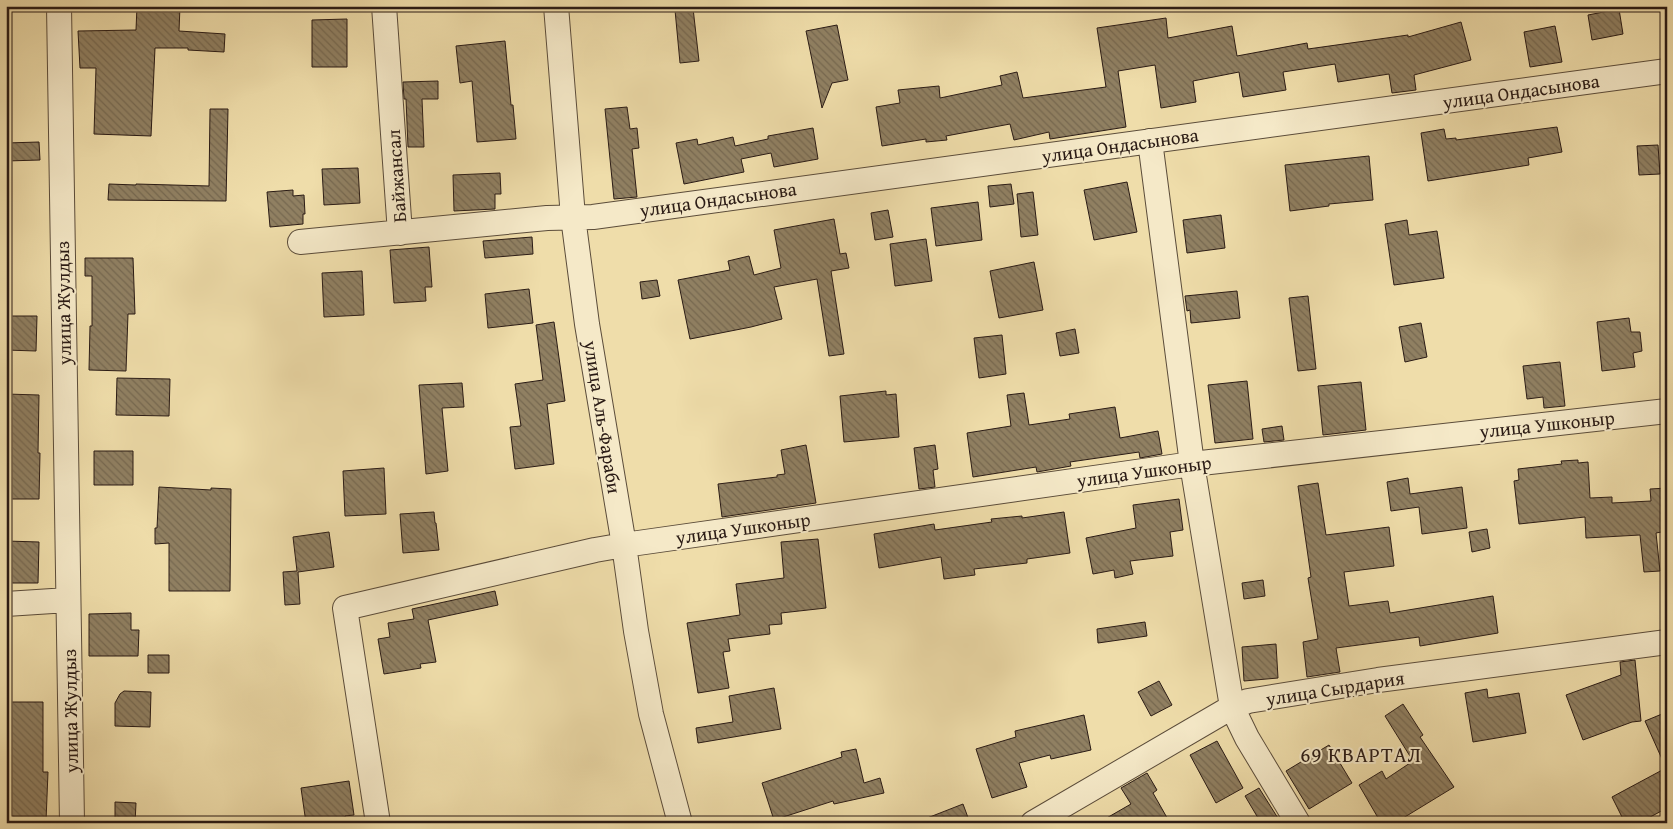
<svg xmlns="http://www.w3.org/2000/svg" width="1673" height="829" viewBox="0 0 1673 829" font-family="'Gentium Book Plus',serif">
<defs>
<pattern id="building-back-hatch" width="6" height="6" patternUnits="userSpaceOnUse" patternTransform="scale(1.25)"><rect width="6" height="6" fill="#908062"/><path d="M-1 5l2 2M0 0l6 6M5-1l2 2" fill="none" stroke="#766850"/></pattern>
</defs>
<rect width="100%" height="100%" fill="#efddaa"/>
<filter id="stains"><feTurbulence type="fractalNoise" baseFrequency=".004" numOctaves="4"/><feColorMatrix values="0 0 0 0 .2 0 0 0 0 .09 0 0 0 0 .02 0 0 0 .5 -.17"/></filter>
<radialGradient id="worn" r=".72"><stop offset=".6" stop-color="#630" stop-opacity="0"/><stop offset="1" stop-color="#630" stop-opacity=".3"/></radialGradient>
<!-- building -->
<path fill="url(#building-back-hatch)" stroke="#2a1b15" d="M 137,6 L 180,6 L 179,31 L 225,34 L 224,52 L 188,50 L 188,48 L 155,48 L 151,136 L 94,134 L 96,68 L 80,68 L 78,31 L 136,30 Z
M 693,8 L 699,61 L 680,63 L 675,10 Z
M 1619,9 L 1623,34 L 1592,40 L 1588,15 Z
M 1166,18 L 1168,38 L 1232,26 L 1237,56 L 1307,43 L 1308,49 L 1408,35 L 1408,37 L 1461,22 L 1471,60 L 1414,75 L 1416,90 L 1392,93 L 1389,74 L 1338,82 L 1335,64 L 1283,72 L 1286,90 L 1243,97 L 1239,72 L 1193,81 L 1196,102 L 1161,108 L 1155,65 L 1118,71 L 1126,127 L 1050,139 L 1049,132 L 1014,140 L 1010,124 L 946,136 L 947,140 L 926,142 L 926,139 L 882,146 L 876,107 L 900,103 L 898,90 L 939,86 L 940,98 L 1002,85 L 1000,76 L 1017,72 L 1023,98 L 1106,87 L 1097,28 Z
M 347,19 L 347,67 L 312,67 L 312,20 Z
M 837,25 L 848,80 L 832,83 L 822,108 L 806,31 Z
M 1555,26 L 1562,62 L 1530,67 L 1524,32 Z
M 505,41 L 511,105 L 513,105 L 516,139 L 477,142 L 472,81 L 460,83 L 456,46 Z
M 438,81 L 438,99 L 422,99 L 424,147 L 408,147 L 406,99 L 404,99 L 403,82 Z
M 627,107 L 630,129 L 637,128 L 639,148 L 632,149 L 637,197 L 614,199 L 605,109 Z
M 210,109 L 228,109 L 226,201 L 108,200 L 109,184 L 136,185 L 136,184 L 209,186 Z
M 1557,127 L 1562,152 L 1528,158 L 1529,165 L 1428,181 L 1421,133 L 1444,129 L 1446,139 L 1456,138 L 1456,140 Z
M 813,128 L 818,159 L 774,167 L 771,153 L 741,159 L 744,172 L 684,184 L 676,143 L 697,139 L 698,145 L 733,137 L 735,146 L 768,139 L 768,136 Z
M 39,142 L 40,160 L 6,161 L 6,143 Z
M 1658,145 L 1660,174 L 1639,175 L 1637,146 Z
M 1369,156 L 1373,200 L 1329,204 L 1329,206 L 1290,211 L 1285,165 Z
M 358,168 L 360,203 L 324,205 L 322,169 Z
M 500,173 L 501,194 L 495,194 L 495,209 L 454,211 L 453,175 Z
M 1127,182 L 1137,232 L 1094,240 L 1084,190 Z
M 1011,184 L 1014,204 L 990,207 L 988,186 Z
M 293,190 L 293,196 L 304,195 L 305,214 L 303,214 L 303,224 L 270,227 L 267,192 Z
M 1033,192 L 1038,235 L 1021,237 L 1017,194 Z
M 978,202 L 982,240 L 936,246 L 931,208 Z
M 888,210 L 893,237 L 875,240 L 871,213 Z
M 1221,215 L 1225,248 L 1187,253 L 1183,220 Z
M 834,219 L 840,254 L 846,253 L 849,268 L 831,271 L 844,354 L 829,356 L 817,279 L 774,287 L 782,319 L 751,327 L 690,339 L 678,280 L 730,270 L 728,261 L 749,256 L 754,275 L 781,268 L 774,230 Z
M 1407,220 L 1409,235 L 1437,231 L 1444,278 L 1394,285 L 1385,224 Z
M 532,237 L 533,254 L 485,258 L 483,241 Z
M 926,239 L 932,281 L 895,286 L 890,244 Z
M 429,247 L 432,287 L 425,287 L 426,301 L 394,303 L 390,250 Z
M 85,258 L 133,258 L 135,314 L 128,314 L 126,371 L 89,370 L 90,326 L 92,326 L 92,276 L 85,276 Z
M 1034,262 L 1043,310 L 999,318 L 990,271 Z
M 362,271 L 364,315 L 324,317 L 322,273 Z
M 657,280 L 660,296 L 642,299 L 640,282 Z
M 529,289 L 533,323 L 488,328 L 485,294 Z
M 1237,291 L 1240,318 L 1191,323 L 1190,310 L 1187,311 L 1185,296 Z
M 1308,296 L 1316,369 L 1298,371 L 1289,298 Z
M 6,316 L 37,316 L 36,351 L 6,350 Z
M 1629,318 L 1631,332 L 1640,332 L 1642,351 L 1633,353 L 1635,367 L 1602,371 L 1597,322 Z
M 554,322 L 565,401 L 547,404 L 554,464 L 515,469 L 510,427 L 521,426 L 515,384 L 543,380 L 536,325 Z
M 1421,323 L 1427,357 L 1405,362 L 1399,327 Z
M 1075,329 L 1079,353 L 1060,356 L 1056,333 Z
M 1002,335 L 1006,374 L 979,378 L 974,338 Z
M 1560,362 L 1565,406 L 1544,408 L 1543,397 L 1527,399 L 1523,366 Z
M 117,378 L 170,379 L 169,416 L 116,415 Z
M 1247,381 L 1253,439 L 1215,443 L 1208,385 Z
M 1361,382 L 1366,430 L 1323,435 L 1318,386 Z
M 462,383 L 464,407 L 442,408 L 448,471 L 426,474 L 419,385 Z
M 886,391 L 886,395 L 896,394 L 899,437 L 844,442 L 840,396 Z
M 1024,393 L 1029,425 L 1070,419 L 1069,414 L 1115,407 L 1120,438 L 1158,431 L 1162,454 L 1140,458 L 1139,452 L 1070,462 L 1071,466 L 1037,472 L 1036,467 L 973,477 L 967,433 L 1011,426 L 1007,395 Z
M 6,394 L 39,395 L 38,453 L 40,453 L 39,499 L 6,499 Z
M 1282,426 L 1284,440 L 1264,442 L 1262,429 Z
M 806,445 L 816,503 L 722,517 L 718,484 L 777,477 L 777,475 L 785,474 L 781,450 Z
M 935,445 L 938,469 L 933,470 L 935,487 L 919,489 L 914,448 Z
M 94,451 L 133,451 L 133,485 L 94,485 Z
M 1578,460 L 1578,463 L 1588,462 L 1590,498 L 1612,497 L 1612,503 L 1651,501 L 1650,489 L 1667,488 L 1667,531 L 1656,533 L 1660,571 L 1644,572 L 1640,535 L 1586,538 L 1585,517 L 1519,524 L 1514,481 L 1519,480 L 1518,469 L 1562,464 L 1561,461 Z
M 384,468 L 386,514 L 345,516 L 343,471 Z
M 1408,478 L 1410,494 L 1462,487 L 1467,528 L 1422,534 L 1419,507 L 1391,511 L 1387,482 Z
M 1318,483 L 1326,535 L 1389,527 L 1394,566 L 1344,572 L 1349,606 L 1388,601 L 1390,613 L 1493,596 L 1498,633 L 1420,646 L 1419,637 L 1336,648 L 1340,672 L 1307,677 L 1303,642 L 1318,639 L 1308,578 L 1311,577 L 1298,486 Z
M 159,487 L 211,490 L 211,488 L 231,489 L 230,591 L 169,591 L 169,543 L 155,544 L 155,528 L 157,528 Z
M 1179,499 L 1183,530 L 1170,532 L 1173,556 L 1130,561 L 1133,574 L 1115,578 L 1114,570 L 1093,574 L 1086,538 L 1136,528 L 1133,505 Z
M 434,512 L 435,523 L 436,523 L 439,550 L 403,553 L 400,514 Z
M 1064,512 L 1070,553 L 1027,559 L 1027,563 L 974,569 L 975,575 L 944,579 L 941,557 L 879,568 L 874,534 L 934,524 L 935,530 L 992,522 L 991,519 L 1022,516 L 1022,518 Z
M 1487,529 L 1490,548 L 1472,552 L 1469,532 Z
M 329,532 L 334,567 L 298,572 L 300,604 L 285,605 L 283,572 L 297,571 L 293,537 Z
M 818,539 L 826,608 L 781,613 L 782,624 L 769,625 L 770,634 L 728,639 L 730,651 L 723,652 L 729,688 L 698,693 L 687,623 L 740,615 L 736,584 L 784,578 L 781,542 Z
M 6,541 L 39,542 L 38,583 L 6,583 Z
M 1263,580 L 1265,596 L 1244,599 L 1242,583 Z
M 495,591 L 498,605 L 428,620 L 436,662 L 420,664 L 421,668 L 384,674 L 378,639 L 390,637 L 388,623 L 414,619 L 412,609 Z
M 131,613 L 131,630 L 139,630 L 138,656 L 89,656 L 89,614 Z
M 1145,622 L 1147,636 L 1098,643 L 1097,629 Z
M 1276,644 L 1278,678 L 1244,681 L 1242,647 Z
M 148,655 L 169,655 L 169,673 L 148,673 Z
M 1635,660 L 1641,721 L 1632,722 L 1583,740 L 1566,695 L 1621,675 L 1620,662 Z
M 1159,681 L 1172,705 L 1151,716 L 1138,692 Z
M 774,688 L 781,729 L 698,743 L 696,728 L 733,722 L 729,696 Z
M 1487,689 L 1488,698 L 1519,693 L 1526,733 L 1473,742 L 1465,693 Z
M 124,691 L 151,692 L 150,727 L 115,726 L 115,703 L 120,694 Z
M 6,702 L 43,702 L 43,772 L 48,772 L 46,821 L 6,820 L 8,745 L 6,745 Z
M 1403,704 L 1423,735 L 1420,737 L 1454,787 L 1395,823 L 1381,823 L 1359,785 L 1382,771 L 1386,779 L 1413,761 L 1385,716 Z
M 1662,714 L 1667,724 L 1667,808 L 1639,823 L 1625,823 L 1612,797 L 1666,768 L 1645,721 Z
M 1084,715 L 1091,750 L 1051,759 L 1050,755 L 1019,763 L 1027,787 L 992,798 L 976,749 L 1016,737 L 1015,731 Z
M 1217,741 L 1243,788 L 1216,803 L 1190,755 Z
M 1329,745 L 1352,783 L 1309,809 L 1286,771 Z
M 856,749 L 864,783 L 880,778 L 884,793 L 834,804 L 833,801 L 774,820 L 762,783 L 842,757 L 841,752 Z
M 1147,773 L 1157,790 L 1153,793 L 1170,823 L 1098,823 L 1131,804 L 1121,788 Z
M 349,781 L 354,815 L 345,816 L 346,823 L 306,823 L 301,788 Z
M 1259,788 L 1281,823 L 1261,823 L 1245,796 Z
M 115,802 L 136,803 L 135,823 L 115,823 Z
M 963,804 L 970,823 L 917,823 L 917,822 Z"/>
<g fill="none" stroke-linecap="round" stroke-linejoin="round">
<defs>
<path id="minor" d="M 59,6 L 72,823
M 384,6 L 400,233
M 556,6 L 573,217 L 587,324 L 624,545 L 636,631 L 651,714 L 680,823
M 1150,141 L 1192,464 L 1232,707 L 1247,738 L 1298,823
M 300,242 L 547,218 L 593,217 L 1667,71
M 6,604 L 68,600
M 378,823 L 345,608 L 595,550 L 624,545 L 1192,464 L 1667,411
M 1033,823 L 1232,707 L 1248,701 L 1378,680 L 1667,642"/>
</defs>
<!-- minor casing -->
<use href="#minor" stroke="#5b4c3a" stroke-width="26"/>
<!-- minor -->
<use href="#minor" stroke="#f5e9c8" stroke-width="24"/>
</g>
<g text-anchor="middle" stroke-width="4" stroke-linejoin="round" paint-order="stroke">
<!-- street labels -->
<g font-size="19" fill="#2a1b15" stroke="#f5e9c8">
<text transform="translate(1521 91) rotate(-8)" y="7">улица Ондасынова</text>
<text transform="translate(1120 145) rotate(-8)" y="7">улица Ондасынова</text>
<text transform="translate(396 176) rotate(-94)" y="7">Байжансал</text>
<text transform="translate(718 199) rotate(-8)" y="7">улица Ондасынова</text>
<text transform="translate(63 303) rotate(-91)" y="7">улица Жулдыз</text>
<text transform="translate(603 417) rotate(81)" y="7">улица Аль-Фараби</text>
<text transform="translate(1547 424) rotate(-6)" y="7">улица Ушконыр</text>
<text transform="translate(1144 471) rotate(-8)" y="7">улица Ушконыр</text>
<text transform="translate(743 528) rotate(-8)" y="7">улица Ушконыр</text>
<text transform="translate(1335 688) rotate(-9)" y="7">улица Сырдария</text>
<text transform="translate(70 711) rotate(-91)" y="7">улица Жулдыз</text>
</g>
<!-- quarter labels -->
<g font-size="21" letter-spacing="1" fill="#2a1b15" stroke="#f5e9c8">
<text x="1361" y="762">69 КВАРТАЛ</text>
</g>
</g>
<!-- margin -->
<rect width="1673" height="829" fill="none" stroke="#efddaa" stroke-width="25"/>
<rect x="8" y="8" width="1658" height="814" fill="none" stroke="#2a1b15" stroke-width="2.5"/>
<rect x="12" y="12" width="1648" height="804" fill="none" stroke="#2a1b15"/>
<rect width="100%" height="100%" filter="url(#stains)"/>
<rect width="100%" height="100%" fill="url(#worn)"/>
</svg>
